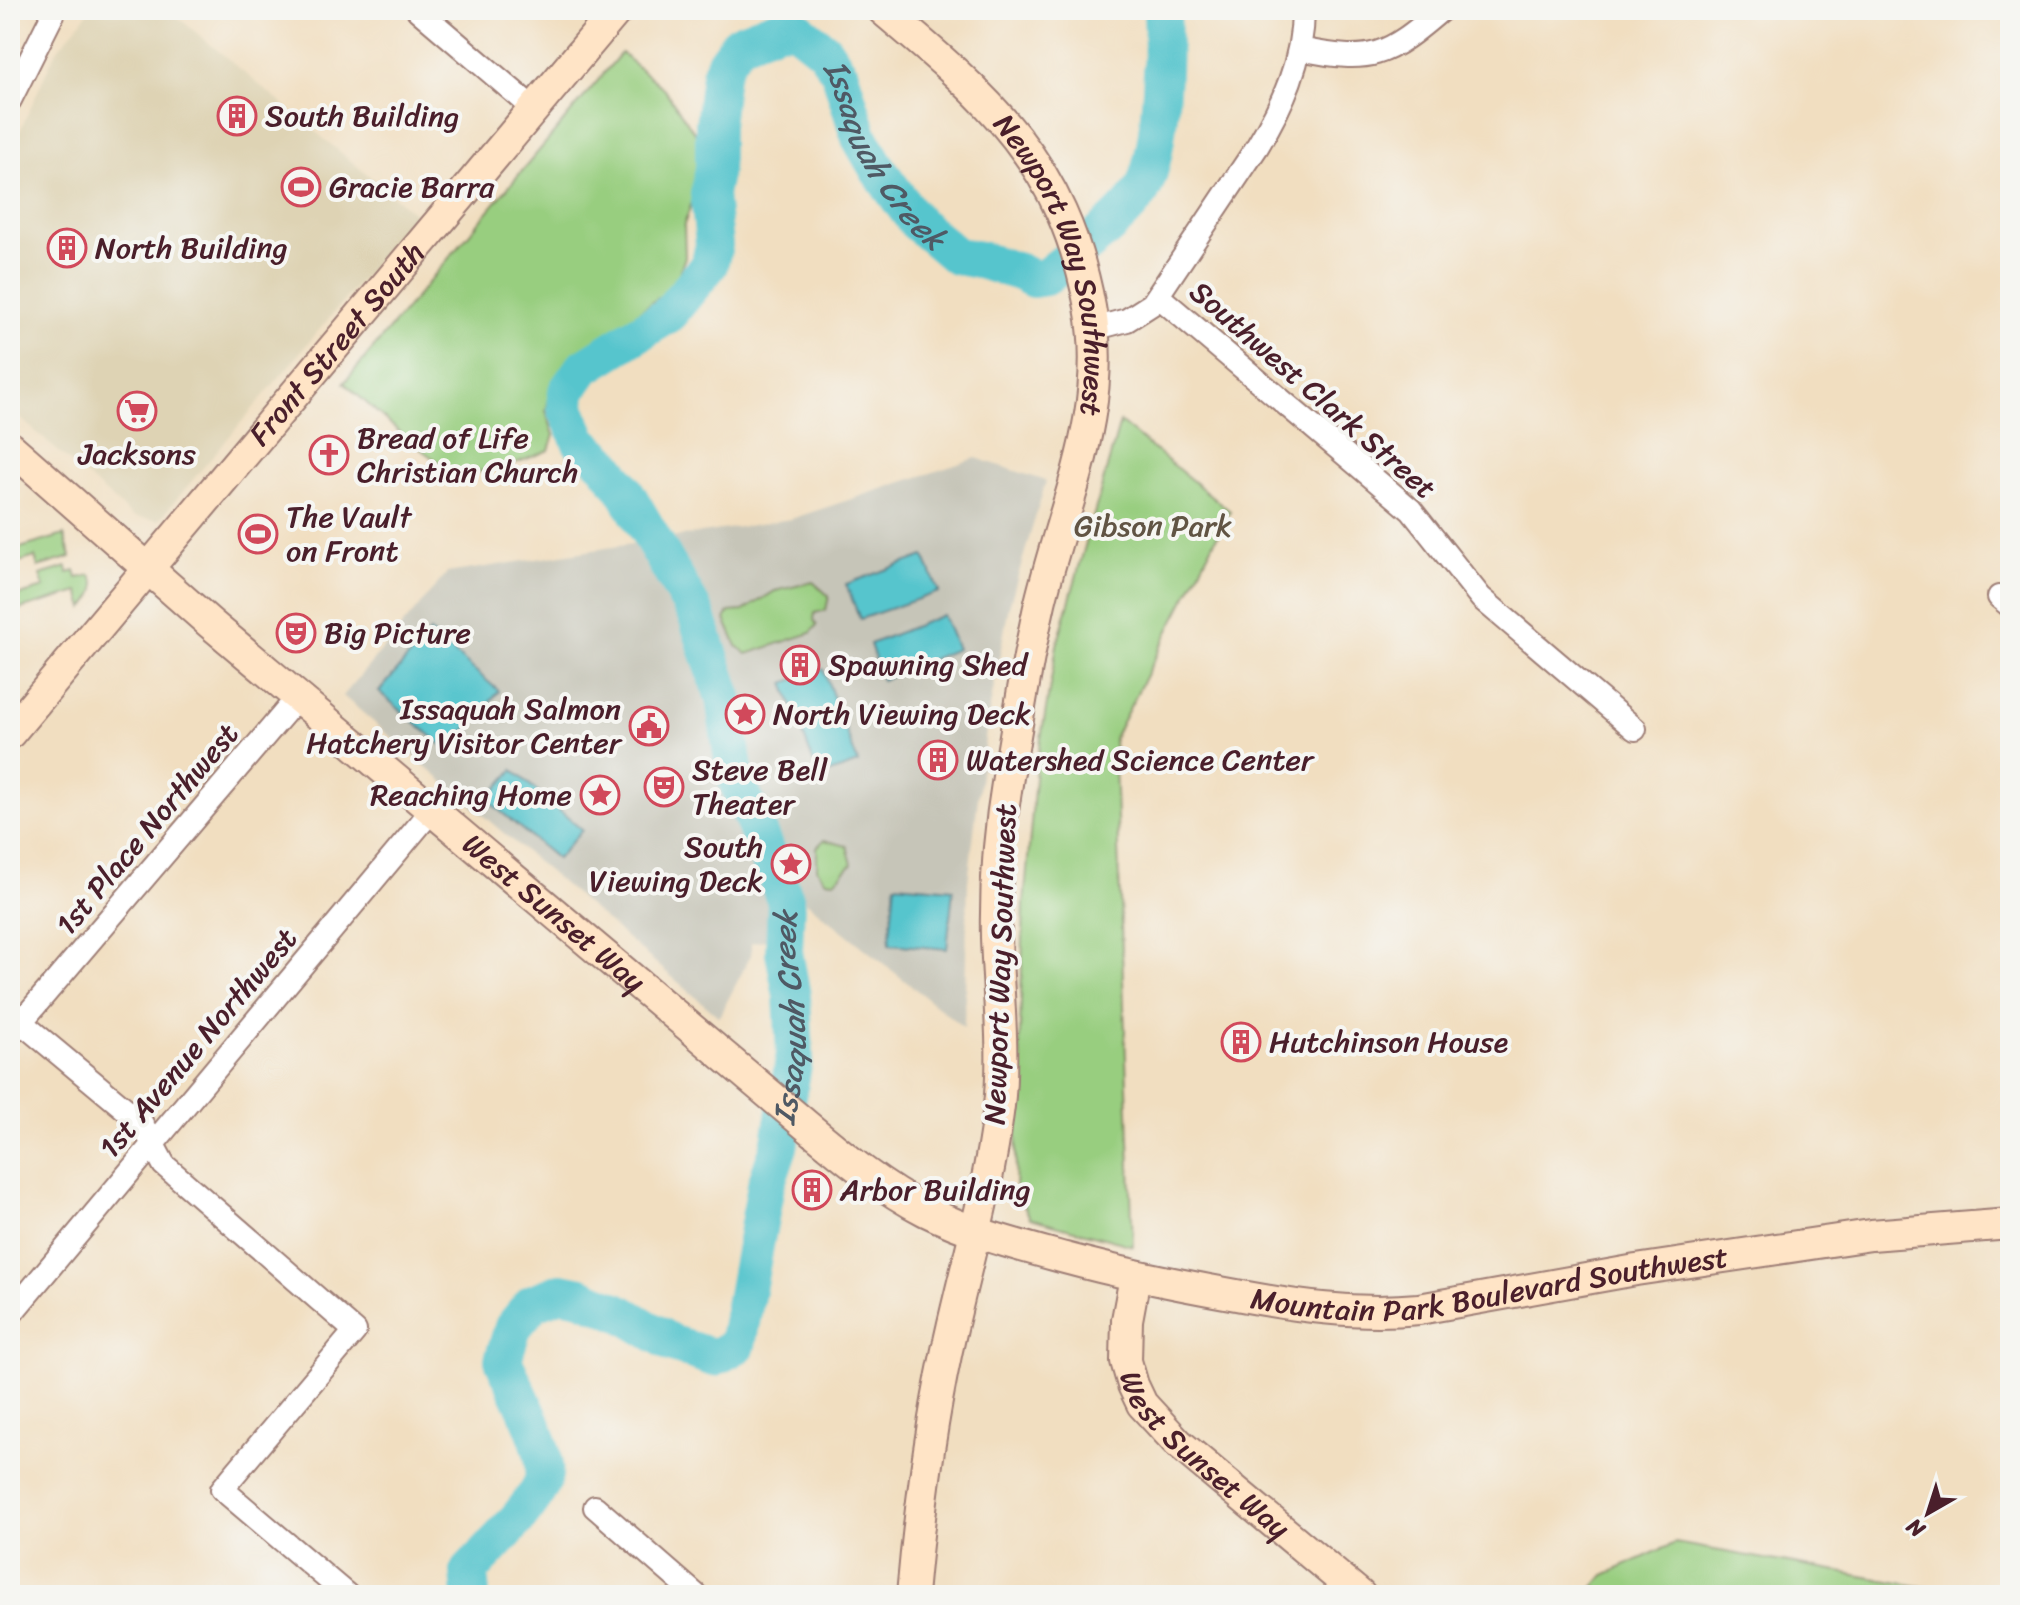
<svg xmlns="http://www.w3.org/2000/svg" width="2020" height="1605" viewBox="0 0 2020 1605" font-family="Sriracha,sans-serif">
<rect width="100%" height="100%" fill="#f6f6f2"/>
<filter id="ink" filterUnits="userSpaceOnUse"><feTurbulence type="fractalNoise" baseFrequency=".0125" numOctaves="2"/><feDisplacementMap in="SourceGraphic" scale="16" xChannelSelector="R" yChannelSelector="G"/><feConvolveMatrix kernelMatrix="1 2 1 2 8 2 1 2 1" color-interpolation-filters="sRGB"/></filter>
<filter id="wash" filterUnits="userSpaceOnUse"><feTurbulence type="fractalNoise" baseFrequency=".006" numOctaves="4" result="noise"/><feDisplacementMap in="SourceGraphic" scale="32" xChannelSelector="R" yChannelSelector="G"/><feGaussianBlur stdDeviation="1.8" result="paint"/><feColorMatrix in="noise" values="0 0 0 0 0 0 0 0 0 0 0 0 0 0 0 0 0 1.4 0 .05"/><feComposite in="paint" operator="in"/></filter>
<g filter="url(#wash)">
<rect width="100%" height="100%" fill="#f1dec0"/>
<!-- built -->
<path fill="#ded3b4" d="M 90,10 L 169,10 L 416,215 L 159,520 L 133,517 L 10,409 L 10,153 L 55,53 Z"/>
<!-- industrial -->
<path fill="#c6c5b8" d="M 976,458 L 1046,481 L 1009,606 L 987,723 L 968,882 L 964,1028 L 789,888 L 796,933 L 751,943 L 751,955 L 719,1017 L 343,696 L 447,573 L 791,519 Z"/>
<!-- green -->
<path fill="#98ce7f" stroke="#717655" stroke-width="2" d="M 621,53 L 664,89 L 703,145 L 693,199 L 684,225 L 685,257 L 675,285 L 571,363 L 552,386 L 546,411 L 554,435 L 549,450 C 525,460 485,477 458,471 C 430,464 369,404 344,383 Z
M 1120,422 L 1230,511 L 1114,738 L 1133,1246 L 1030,1218 L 1015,1188 L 1024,904 L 1036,767 L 1057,645 Z
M 64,535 L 71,557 L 38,567 L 35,557 L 10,565 L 10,551 Z
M 67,567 L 68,573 L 75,571 L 77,578 L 91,575 C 100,589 93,596 84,608 L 79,592 L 10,612 L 10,590 L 13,597 L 44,588 L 40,575 Z
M 813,582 L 829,596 L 826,610 L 815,613 L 814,620 L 817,625 L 811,633 L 747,654 L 737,646 L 725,619 L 729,612 L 743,611 L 775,591 Z
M 824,840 L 847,846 L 852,864 L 835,881 L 825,880 L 817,869 L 817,847 Z
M 1675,1543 L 1968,1595 L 1587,1595 L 1604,1575 Z"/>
<!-- water -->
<path fill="#57c5cd" stroke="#50727c" stroke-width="2" d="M 924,556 L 939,592 L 860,619 L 846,584 Z
M 943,615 L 957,649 L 882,680 L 870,644 Z
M 430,632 L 499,691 L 448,750 L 379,692 Z
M 823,669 L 858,763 L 819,777 L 784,683 Z
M 513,770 L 582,830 L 557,859 L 487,800 Z
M 895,884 L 953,889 L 947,949 L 889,944 Z"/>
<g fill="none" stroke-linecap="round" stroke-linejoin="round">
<!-- river -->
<path stroke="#57c5cd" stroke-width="38" id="s1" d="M 471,1595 L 469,1572 C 487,1552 541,1499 544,1475 C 548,1447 515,1387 503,1360 L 513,1327 L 533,1303 L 561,1292 L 581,1296 L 623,1314 L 673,1344 L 714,1358 L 737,1345 L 766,1185 L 779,1147 L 795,1054 L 792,996 L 784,952 L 786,901 L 735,776 L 724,698 L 696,614 L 625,491 L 605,464 L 580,441 L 566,408 L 567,391 L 583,368 L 668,315 L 709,265 L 714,245 L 709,194 L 714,169 L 714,125 L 720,75 L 725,62 L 739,43 L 780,27 L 796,28 L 824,50 L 840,74 L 860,138 L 879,171 L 916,222 L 956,256 L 980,260 L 1019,272 L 1033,279 L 1046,277 C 1077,252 1114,227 1138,196 C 1162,166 1164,50 1162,10"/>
</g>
</g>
<g filter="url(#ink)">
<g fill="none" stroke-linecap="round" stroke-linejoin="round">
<defs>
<path id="street" d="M 418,10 L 534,109
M 1300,49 C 1372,64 1386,57 1441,10
M 10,100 L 55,10
M 1158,296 L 1411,510 L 1481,598 L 1635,729
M 1093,329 L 1127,320 L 1152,304 L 1257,147 C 1283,104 1303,61 1303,10
M 1999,597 L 2010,606
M 10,1013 L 141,1122 L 164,1165 L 355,1331 L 222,1489 L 347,1595
M 10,1035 L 298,697
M 10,1315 L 432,810
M 595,1507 L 696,1595"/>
<g id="secondary">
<path id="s2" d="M 883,10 C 989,99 1063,162 1090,307 C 1110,410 1063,505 1040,603 C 1027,660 1018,719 1008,777 C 999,830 995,884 996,937 C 998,993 1005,1050 999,1106 C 990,1181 969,1254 952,1328 C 931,1417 920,1505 912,1595"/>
<path id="s3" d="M 10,447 L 211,624 L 807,1126 C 844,1157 883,1189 926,1211 C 970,1233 1017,1245 1065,1258 C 1120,1273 1175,1284 1231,1294 C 1294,1306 1356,1315 1419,1309 L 1636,1270 L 1871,1235 L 2010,1224"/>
<path id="s4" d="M 10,733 L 617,10"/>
<path id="s5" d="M 1135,1277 L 1127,1320 L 1126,1361 L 1133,1385 L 1142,1404 L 1178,1443 L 1360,1595"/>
</g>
</defs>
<!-- street casing -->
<use href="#street" stroke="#9e7e76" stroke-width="26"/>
<!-- secondary casing -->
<use href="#secondary" stroke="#9e7e76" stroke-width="34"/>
<!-- street -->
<use href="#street" stroke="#fff" stroke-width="22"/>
<!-- secondary -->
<use href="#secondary" stroke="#ffe4c6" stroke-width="30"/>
</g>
</g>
<!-- icons -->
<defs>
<symbol id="building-ring" viewBox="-11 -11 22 22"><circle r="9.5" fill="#f6f6f2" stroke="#d1495b" stroke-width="1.5"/><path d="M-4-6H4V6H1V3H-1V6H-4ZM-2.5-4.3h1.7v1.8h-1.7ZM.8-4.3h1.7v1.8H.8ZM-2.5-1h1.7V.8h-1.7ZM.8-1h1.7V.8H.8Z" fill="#d1495b"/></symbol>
<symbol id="stadium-ring" viewBox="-11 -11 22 22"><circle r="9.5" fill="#f6f6f2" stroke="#d1495b" stroke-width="1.5"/><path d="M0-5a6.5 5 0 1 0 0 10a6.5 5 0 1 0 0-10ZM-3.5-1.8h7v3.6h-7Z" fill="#d1495b"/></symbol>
<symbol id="supermarket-ring" viewBox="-11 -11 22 22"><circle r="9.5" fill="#f6f6f2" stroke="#d1495b" stroke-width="1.5"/><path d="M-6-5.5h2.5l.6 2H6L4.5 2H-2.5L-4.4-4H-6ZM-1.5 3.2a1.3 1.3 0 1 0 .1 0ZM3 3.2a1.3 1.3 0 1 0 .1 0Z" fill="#d1495b"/></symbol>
<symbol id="church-ring" viewBox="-11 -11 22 22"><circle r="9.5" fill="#f6f6f2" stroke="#d1495b" stroke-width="1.5"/><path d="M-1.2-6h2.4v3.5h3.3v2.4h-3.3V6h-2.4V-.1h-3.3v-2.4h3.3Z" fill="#d1495b"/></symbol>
<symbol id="theatre-ring" viewBox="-11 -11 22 22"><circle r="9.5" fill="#f6f6f2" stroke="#d1495b" stroke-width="1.5"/><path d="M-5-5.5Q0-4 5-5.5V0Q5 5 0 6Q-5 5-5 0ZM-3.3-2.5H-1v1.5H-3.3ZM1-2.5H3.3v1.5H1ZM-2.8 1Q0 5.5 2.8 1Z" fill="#d1495b"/></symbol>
<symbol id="sight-ring" viewBox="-11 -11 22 22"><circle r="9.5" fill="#f6f6f2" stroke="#d1495b" stroke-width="1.5"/><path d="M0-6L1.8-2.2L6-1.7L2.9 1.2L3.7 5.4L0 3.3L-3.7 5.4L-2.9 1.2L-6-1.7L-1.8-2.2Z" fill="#d1495b"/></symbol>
<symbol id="civic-ring" viewBox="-11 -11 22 22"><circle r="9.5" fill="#f6f6f2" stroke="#d1495b" stroke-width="1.5"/><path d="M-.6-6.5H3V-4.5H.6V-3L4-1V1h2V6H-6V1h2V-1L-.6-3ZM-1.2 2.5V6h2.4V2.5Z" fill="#d1495b"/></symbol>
</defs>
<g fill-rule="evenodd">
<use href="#building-ring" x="215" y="94" width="44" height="44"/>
<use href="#stadium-ring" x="279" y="165" width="44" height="44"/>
<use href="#building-ring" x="45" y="226" width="44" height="44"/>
<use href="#supermarket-ring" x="115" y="389" width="44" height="44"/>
<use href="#church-ring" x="307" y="433" width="44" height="44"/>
<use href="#stadium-ring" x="236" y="512" width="44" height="44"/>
<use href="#theatre-ring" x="274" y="611" width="44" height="44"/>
<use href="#building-ring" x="778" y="643" width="44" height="44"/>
<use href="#sight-ring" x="723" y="692" width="44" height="44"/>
<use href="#civic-ring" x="627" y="704" width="44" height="44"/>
<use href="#building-ring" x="916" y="738" width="44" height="44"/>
<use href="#theatre-ring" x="642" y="765" width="44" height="44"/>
<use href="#sight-ring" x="578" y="773" width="44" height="44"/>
<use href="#sight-ring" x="769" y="842" width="44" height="44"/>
<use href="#building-ring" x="1219" y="1020" width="44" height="44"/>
<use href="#building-ring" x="790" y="1168" width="44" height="44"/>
</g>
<g text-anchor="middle" stroke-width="8" stroke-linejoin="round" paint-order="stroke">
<!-- poi labels -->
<g font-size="30" fill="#4a1f2b" stroke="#f6f6f2" text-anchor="start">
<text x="265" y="126">South Building</text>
<text x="329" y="197">Gracie Barra</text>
<text x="95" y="258">North Building</text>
<text x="357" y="448">Bread of Life<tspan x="357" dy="34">Christian Church</tspan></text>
<text x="137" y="464" text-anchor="middle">Jacksons</text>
<text x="286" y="527">The Vault<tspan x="286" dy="34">on Front</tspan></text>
<text x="324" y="643">Big Picture</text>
<text x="828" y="675">Spawning Shed</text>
<text x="621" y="719" text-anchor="end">Issaquah Salmon<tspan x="621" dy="34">Hatchery Visitor Center</tspan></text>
<text x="773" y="724">North Viewing Deck</text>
<text x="966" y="770">Watershed Science Center</text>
<text x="692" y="780">Steve Bell<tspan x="692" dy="34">Theater</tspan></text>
<text x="572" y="805" text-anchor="end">Reaching Home</text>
<text x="763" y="857" text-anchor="end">South<tspan x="763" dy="34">Viewing Deck</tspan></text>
<text x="1269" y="1052">Hutchinson House</text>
<text x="840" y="1200">Arbor Building</text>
</g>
<!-- street labels -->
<g font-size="30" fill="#4a1f2b" stroke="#f6f6f2">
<text dy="10" stroke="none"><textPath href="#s2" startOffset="320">Newport Way Southwest</textPath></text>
<text dy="10" stroke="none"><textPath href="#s4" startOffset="508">Front Street South</textPath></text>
<text transform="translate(1313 390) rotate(41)" y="10">Southwest Clark Street</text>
<text transform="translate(147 829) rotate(-50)" y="10">1st Place Northwest</text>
<text dy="10" stroke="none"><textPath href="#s3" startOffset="716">West Sunset Way</textPath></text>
<text transform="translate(1000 964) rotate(-88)" y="10">Newport Way Southwest</text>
<text transform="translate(198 1043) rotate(-50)" y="10">1st Avenue Northwest</text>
<text dy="10" stroke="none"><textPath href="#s3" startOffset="1772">Mountain Park Boulevard Southwest</textPath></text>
<text dy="10" stroke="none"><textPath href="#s5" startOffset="210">West Sunset Way</textPath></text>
</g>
<!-- park labels -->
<g font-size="30" fill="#615444" stroke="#f6f6f2">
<text x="1153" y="536">Gibson Park</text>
</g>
<!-- water labels -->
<g font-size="32" font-style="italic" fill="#4f5964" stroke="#f6f6f2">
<text dy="11" stroke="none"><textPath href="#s1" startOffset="2216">Issaquah Creek</textPath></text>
<text dy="11" stroke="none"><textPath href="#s1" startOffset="894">Issaquah Creek</textPath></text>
</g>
</g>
<!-- margin -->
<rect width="2020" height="1605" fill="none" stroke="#f6f6f2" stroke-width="40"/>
<!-- north arrow -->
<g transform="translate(1928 1513) rotate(219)" stroke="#f6f6f2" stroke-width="6" paint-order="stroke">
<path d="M0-6L14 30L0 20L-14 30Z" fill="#4a1f2b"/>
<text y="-12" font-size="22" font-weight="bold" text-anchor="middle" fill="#4a1f2b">N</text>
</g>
</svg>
